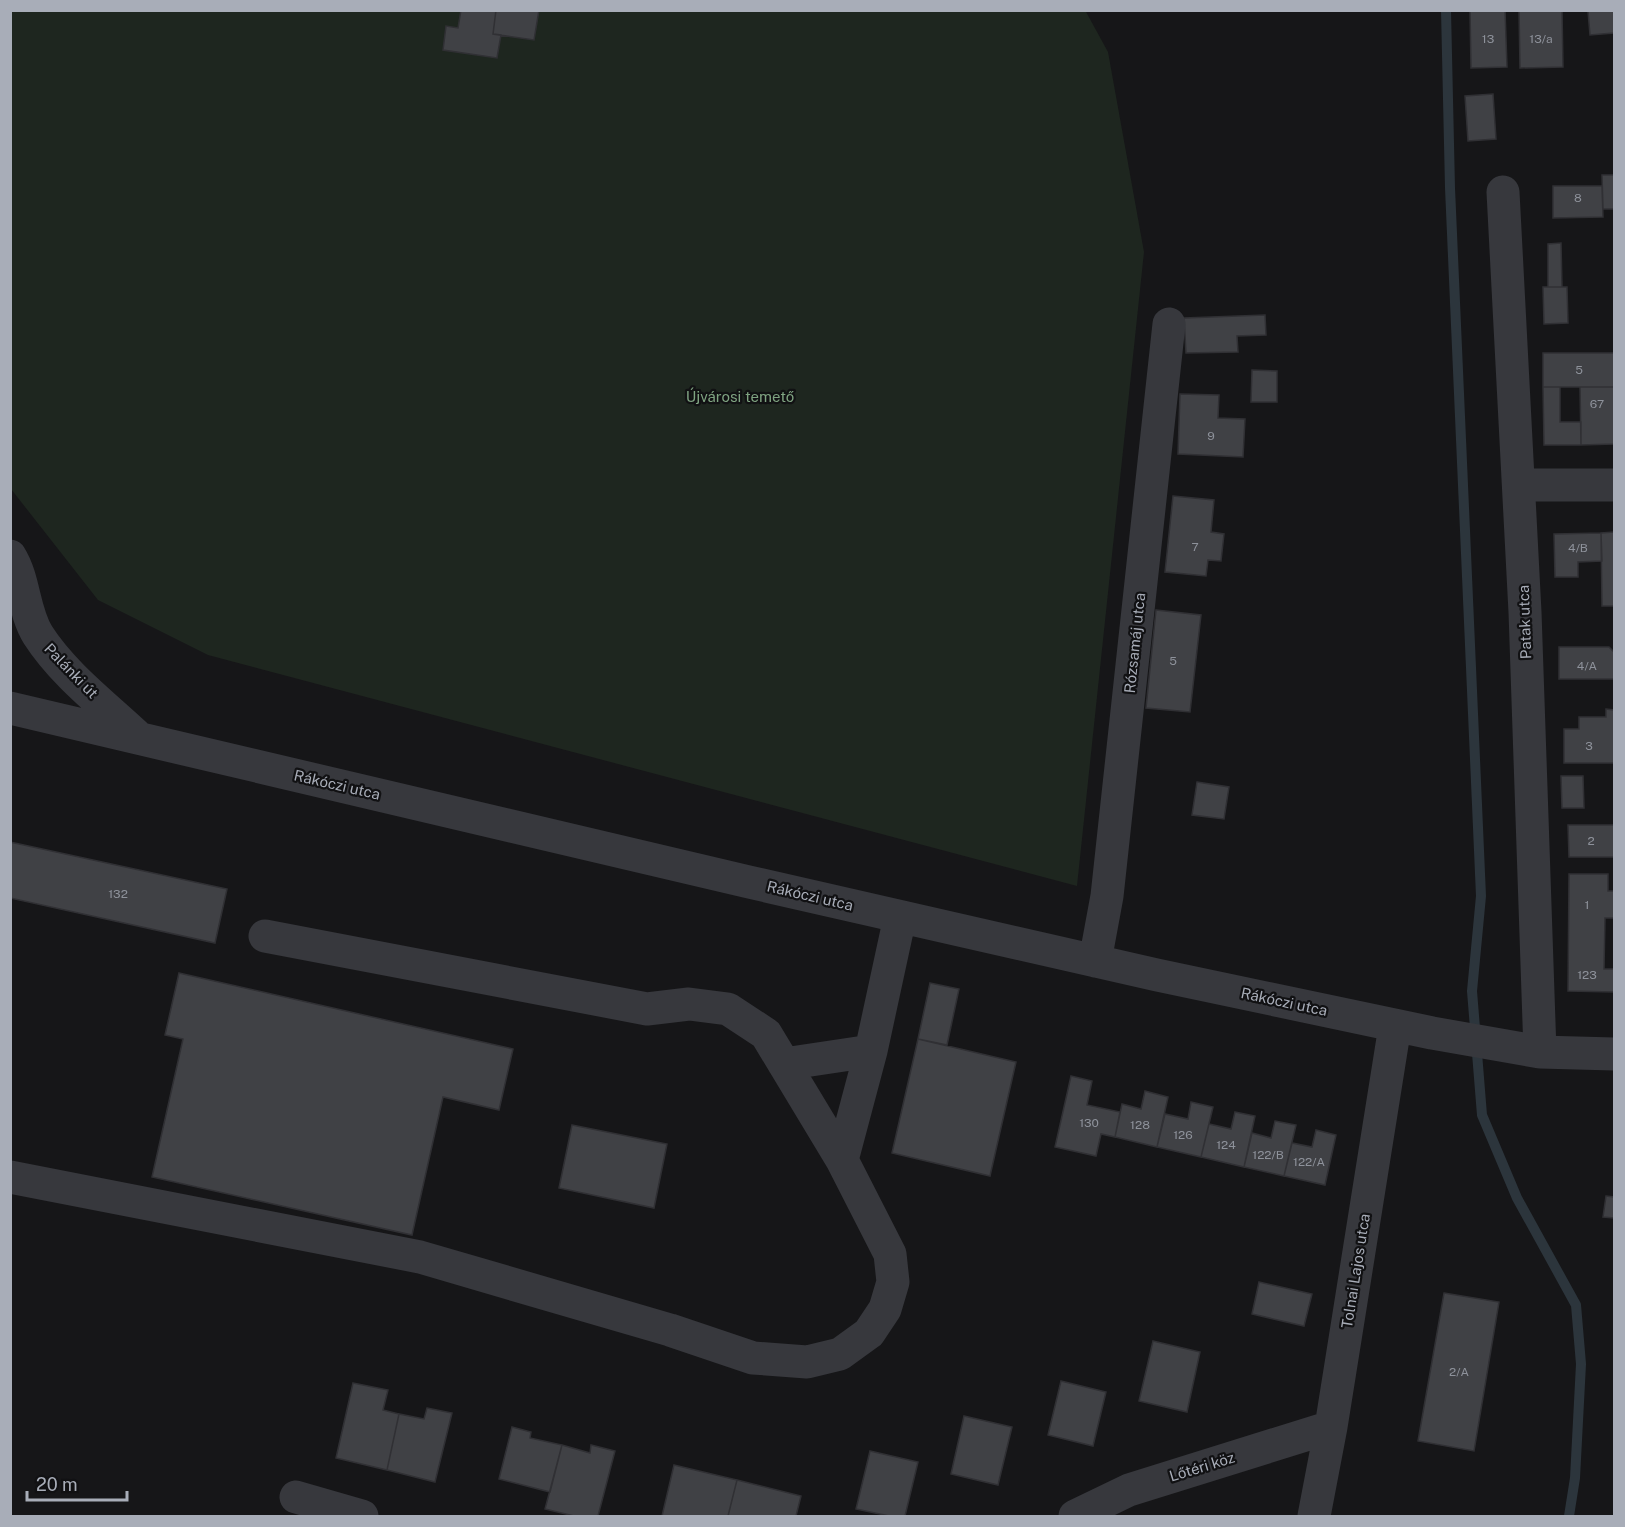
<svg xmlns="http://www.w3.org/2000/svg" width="1625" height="1527" viewBox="0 0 1625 1527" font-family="'Public Sans',sans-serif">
<rect width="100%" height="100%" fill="#161618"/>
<!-- green -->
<path fill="#1e261f" d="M 1085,10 L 1108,52 L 1144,252 L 1077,886 L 208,655 L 98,600 L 11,489 L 11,11 Z"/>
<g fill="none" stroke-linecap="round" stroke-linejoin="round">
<!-- stream -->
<path stroke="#2c353c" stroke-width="10" d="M 1446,10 L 1450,188 L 1481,896 L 1472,991 L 1482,1115 L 1517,1198 L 1576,1305 L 1581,1364 L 1575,1478 L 1569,1516"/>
</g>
<!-- building -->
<path fill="#404145" stroke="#303034" stroke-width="1.5" d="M 461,10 L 496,10 L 493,34 L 501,35 L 497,58 L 443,50 L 446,26 L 458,28 Z
M 496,10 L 539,10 L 534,40 L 493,34 Z
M 1470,10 L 1505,10 L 1507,67 L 1471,68 Z
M 1519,10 L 1562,10 L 1563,67 L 1520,68 Z
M 1614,10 L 1614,33 L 1590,35 L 1588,11 Z
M 1493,94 L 1496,139 L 1468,141 L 1465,96 Z
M 1602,175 L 1614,175 L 1614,209 L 1603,209 Z
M 1553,186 L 1602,186 L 1603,217 L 1553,218 Z
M 1561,243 L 1562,287 L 1548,287 L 1548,244 Z
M 1543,287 L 1567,287 L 1568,323 L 1544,324 Z
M 1265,315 L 1266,335 L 1237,336 L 1238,352 L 1186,353 L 1184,318 Z
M 1543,353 L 1614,353 L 1614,387 L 1543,387 Z
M 1252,370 L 1277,371 L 1277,402 L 1251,402 Z
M 1543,387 L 1560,387 L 1560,422 L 1581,422 L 1581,445 L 1544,445 Z
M 1580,387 L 1614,387 L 1614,444 L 1581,445 Z
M 1180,394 L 1219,395 L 1218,418 L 1245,419 L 1243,457 L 1178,454 Z
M 1173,496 L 1214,500 L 1211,532 L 1224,534 L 1221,561 L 1208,560 L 1206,576 L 1165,572 Z
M 1614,532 L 1614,606 L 1602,606 L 1601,533 Z
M 1601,533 L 1602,561 L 1578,562 L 1578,577 L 1555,577 L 1554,534 Z
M 1156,610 L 1201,615 L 1190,712 L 1146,708 Z
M 1559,647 L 1609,647 L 1614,652 L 1614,679 L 1559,679 Z
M 1606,709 L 1614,710 L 1614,763 L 1564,763 L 1564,729 L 1579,729 L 1579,717 L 1606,717 Z
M 1561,776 L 1583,776 L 1584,808 L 1562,808 Z
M 1197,782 L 1229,787 L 1224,819 L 1192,815 Z
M 1568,825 L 1614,825 L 1614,857 L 1569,857 Z
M 10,842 L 227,889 L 215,943 L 10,898 Z
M 1569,874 L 1608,874 L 1608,891 L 1614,891 L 1614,918 L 1605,918 L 1604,969 L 1614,969 L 1614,992 L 1568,991 Z
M 179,973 L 513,1049 L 499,1110 L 443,1097 L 412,1235 L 152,1177 L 183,1039 L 165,1035 Z
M 930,983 L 959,989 L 947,1045 L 918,1039 Z
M 918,1039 L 1016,1062 L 990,1176 L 892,1153 Z
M 1071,1076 L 1092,1081 L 1087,1105 L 1120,1112 L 1115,1137 L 1101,1134 L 1096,1156 L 1055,1147 Z
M 1145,1091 L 1168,1097 L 1157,1147 L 1115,1137 L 1122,1104 L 1141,1109 Z
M 1191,1102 L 1213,1107 L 1201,1157 L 1157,1147 L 1165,1114 L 1188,1119 Z
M 1235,1112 L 1255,1116 L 1244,1167 L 1201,1157 L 1209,1124 L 1231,1129 Z
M 1275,1121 L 1296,1125 L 1284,1176 L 1244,1167 L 1252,1133 L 1271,1138 Z
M 572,1125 L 667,1144 L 654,1208 L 559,1188 Z
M 1316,1130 L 1336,1135 L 1325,1185 L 1284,1176 L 1292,1143 L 1312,1147 Z
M 1606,1196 L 1614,1197 L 1614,1218 L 1603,1217 Z
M 1259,1282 L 1312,1294 L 1304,1326 L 1252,1314 Z
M 1444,1293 L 1499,1302 L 1474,1451 L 1418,1441 Z
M 1153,1341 L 1200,1352 L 1187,1412 L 1139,1401 Z
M 1061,1381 L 1106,1392 L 1093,1446 L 1048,1435 Z
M 353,1383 L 388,1390 L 383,1410 L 399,1414 L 387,1470 L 336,1458 Z
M 427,1408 L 452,1413 L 435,1482 L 387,1470 L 399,1414 L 424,1419 Z
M 964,1416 L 1012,1427 L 998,1485 L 951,1474 Z
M 512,1427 L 531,1432 L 530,1438 L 562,1445 L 550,1492 L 499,1479 Z
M 562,1445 L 590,1453 L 591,1445 L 615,1451 L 598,1516 L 574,1516 L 545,1509 Z
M 870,1451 L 918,1462 L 905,1516 L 889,1516 L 856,1509 Z
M 674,1465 L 737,1480 L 728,1516 L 662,1516 Z
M 737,1480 L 801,1496 L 796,1516 L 728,1516 Z"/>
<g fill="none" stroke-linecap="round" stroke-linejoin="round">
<!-- minor -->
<path stroke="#37383d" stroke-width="33" d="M 1503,192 L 1525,612 L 1540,1052
M 1519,485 L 1614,485
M 10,556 C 25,580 23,611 38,635 C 63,674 104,705 138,737
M 10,708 L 749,882 L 1157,975 L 1432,1033 L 1540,1052 L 1614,1054
M 265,936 L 647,1009 L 689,1004 L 728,1009 L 766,1034 L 842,1160
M 1095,961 L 1107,896 L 1169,324
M 784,1064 L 871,1051
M 10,1177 L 420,1257 L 670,1330 L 753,1358 L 807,1362 L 840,1354 L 869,1333 L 885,1309 L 893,1282 L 890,1254 L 842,1160 L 871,1051 L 900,917
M 296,1497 L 362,1516
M 1075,1516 L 1129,1490 L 1331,1427
M 1314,1516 L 1331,1427 L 1395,1026"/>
</g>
<g text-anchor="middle" stroke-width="4.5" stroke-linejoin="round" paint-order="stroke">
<!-- number labels -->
<g font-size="12" fill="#8e929b">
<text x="1488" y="43">13</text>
<text x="1541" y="43">13/a</text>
<text x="1578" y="202">8</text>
<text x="1579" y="374">5</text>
<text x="1597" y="408">67</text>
<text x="1211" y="440">9</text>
<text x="1195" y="551">7</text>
<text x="1578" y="552">4/B</text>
<text x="1173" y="665">5</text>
<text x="1587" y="670">4/A</text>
<text x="1589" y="750">3</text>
<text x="1591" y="845">2</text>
<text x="118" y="898">132</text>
<text x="1587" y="909">1</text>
<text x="1587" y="979">123</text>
<text x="1089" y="1127">130</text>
<text x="1140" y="1129">128</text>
<text x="1183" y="1139">126</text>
<text x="1226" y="1149">124</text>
<text x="1268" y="1159">122/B</text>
<text x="1309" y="1166">122/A</text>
<text x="1459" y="1376">2/A</text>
</g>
<!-- park labels -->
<g font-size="15" fill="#7fa381" stroke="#111113">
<text x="740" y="402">Újvárosi temető</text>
</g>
<!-- street labels -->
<g font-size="15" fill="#a8adb8" stroke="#111113">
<text transform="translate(1525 622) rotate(-92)" y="5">Patak utca</text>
<text transform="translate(1135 643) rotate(-84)" y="5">Rózsamáj utca</text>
<text transform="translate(71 671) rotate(46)" y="5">Palánki út</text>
<text transform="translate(337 785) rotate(13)" y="5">Rákóczi utca</text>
<text transform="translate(810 896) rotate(13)" y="5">Rákóczi utca</text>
<text transform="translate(1284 1002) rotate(12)" y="5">Rákóczi utca</text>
<text transform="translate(1356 1271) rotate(-81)" y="5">Tolnai Lajos utca</text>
<text transform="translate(1202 1467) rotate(-17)" y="5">Lőtéri köz</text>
</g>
</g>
<!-- border -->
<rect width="1625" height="1527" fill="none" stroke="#a8adb8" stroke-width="24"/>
<!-- scale -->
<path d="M27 1491v9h100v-9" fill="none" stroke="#a8adb8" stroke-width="3"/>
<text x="36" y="1491" font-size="18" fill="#a8adb8" stroke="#111113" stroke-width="4.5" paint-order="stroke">20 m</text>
</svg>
